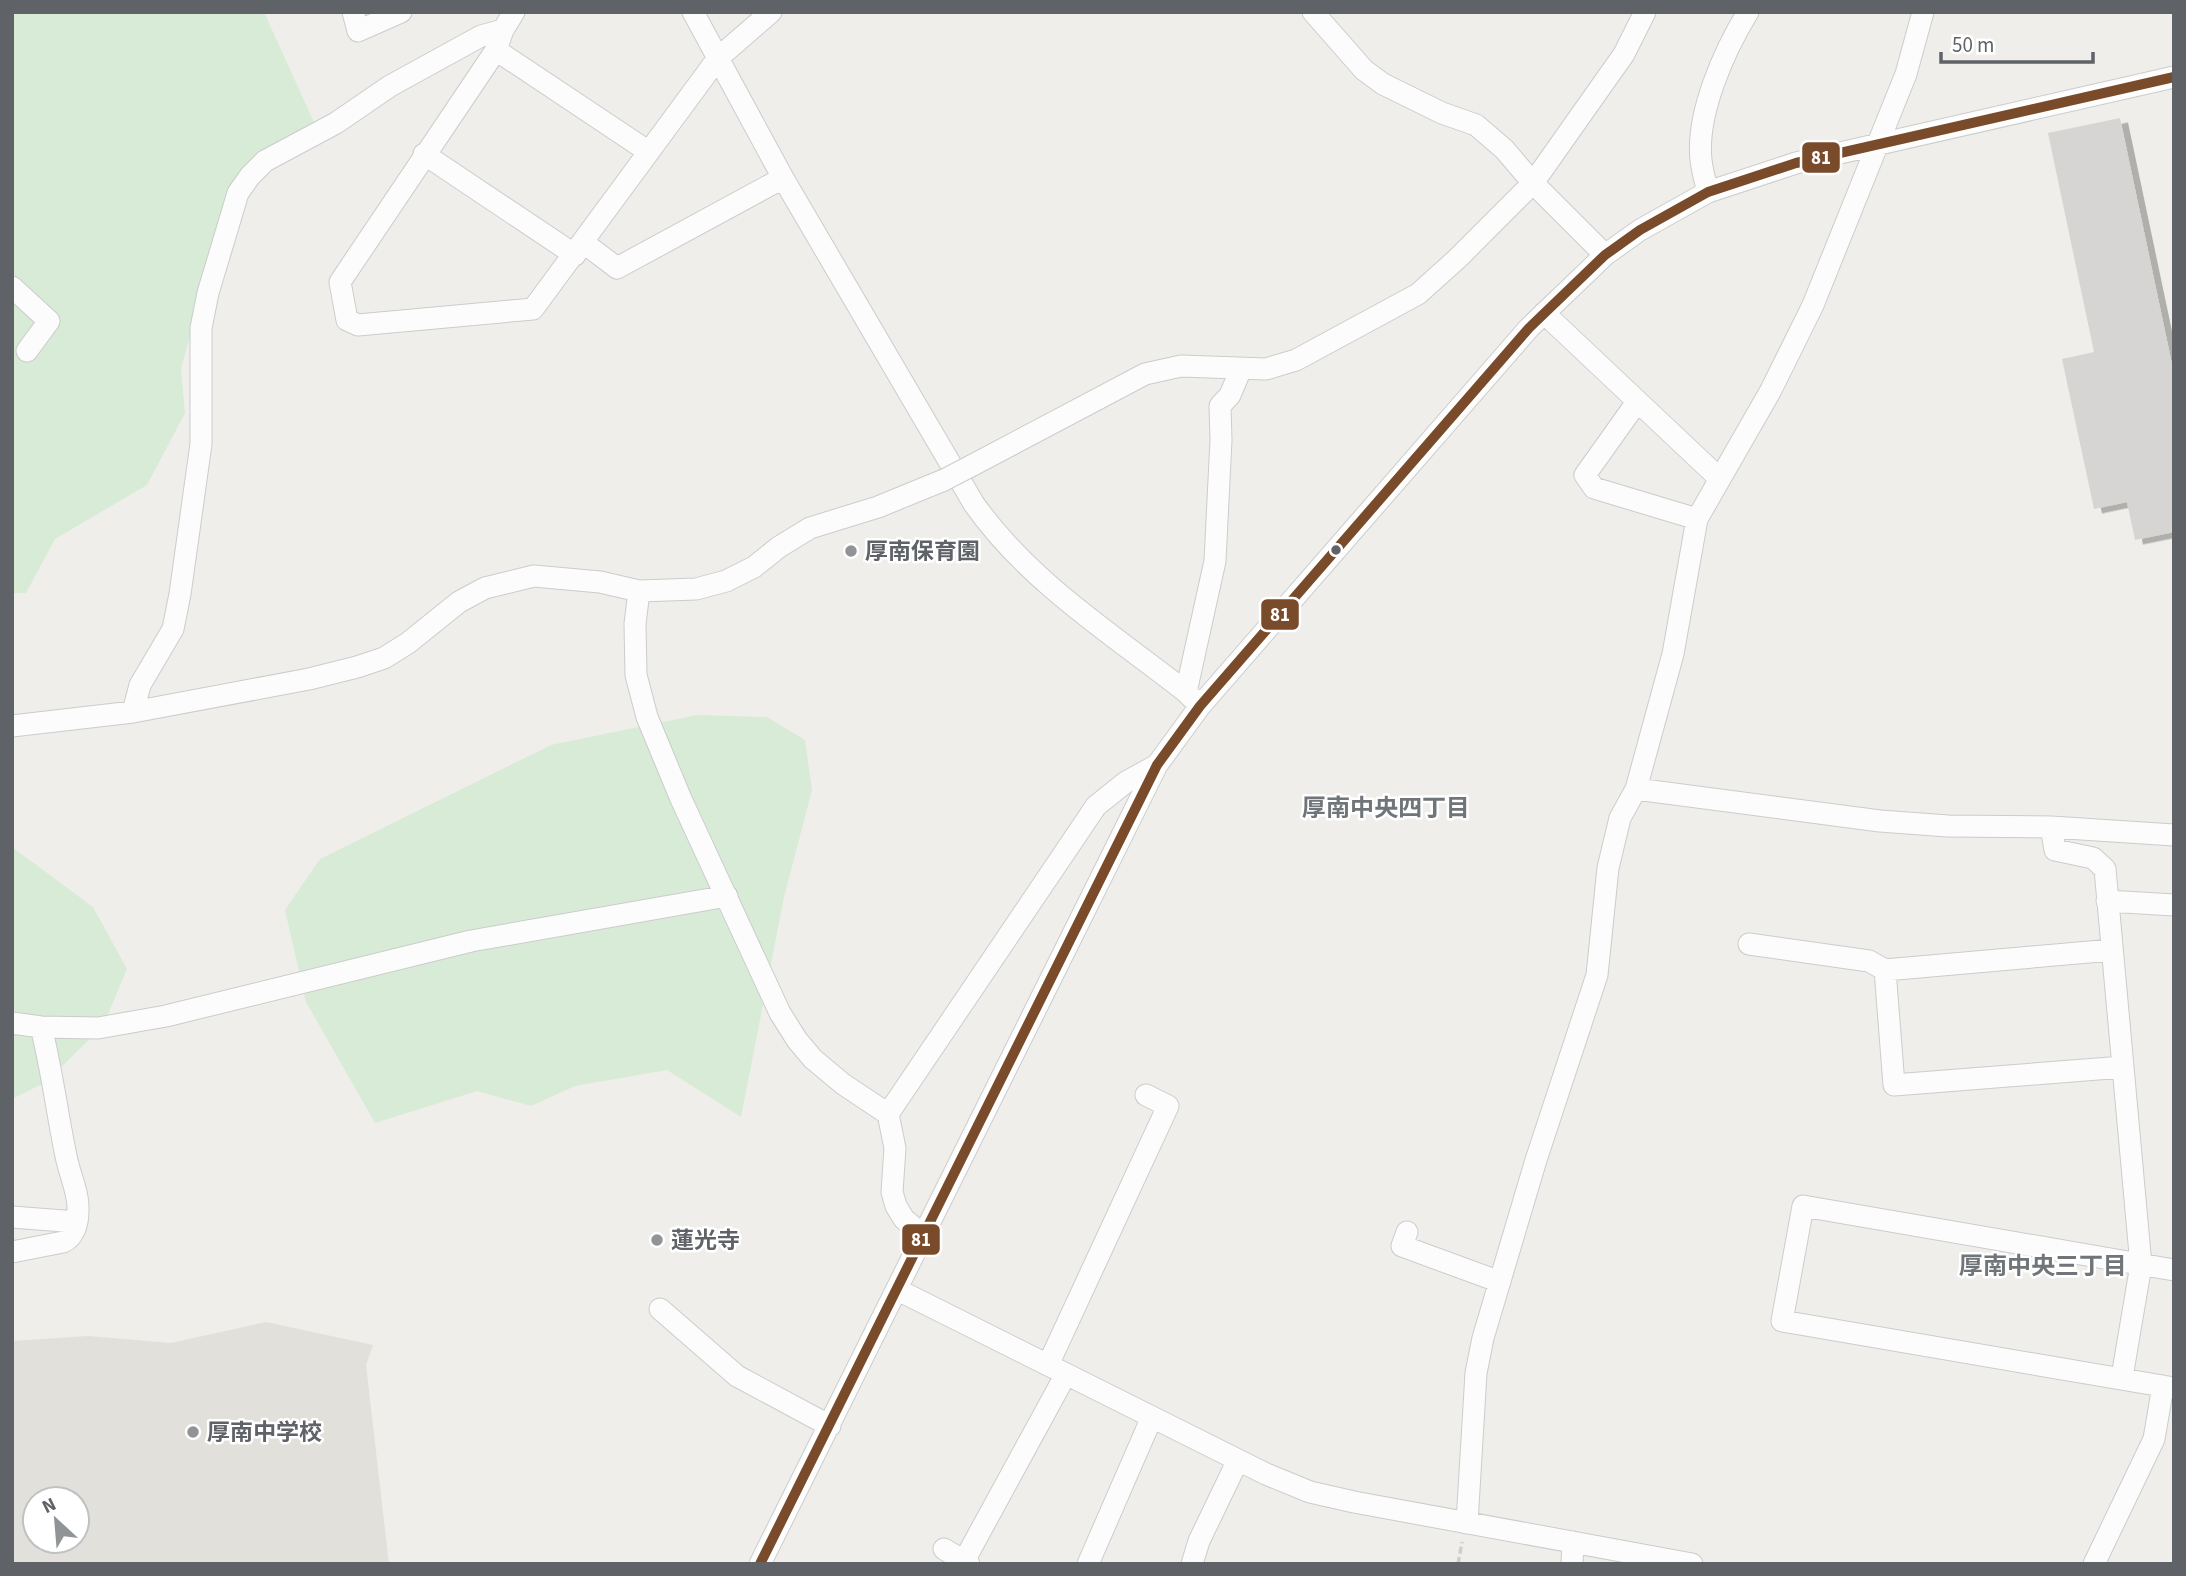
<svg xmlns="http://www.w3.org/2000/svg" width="2186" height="1576" viewBox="0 0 2186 1576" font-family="'Source Sans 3','Noto Sans JP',sans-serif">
<defs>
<filter id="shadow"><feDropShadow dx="8" dy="4.5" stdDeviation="0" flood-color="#0004"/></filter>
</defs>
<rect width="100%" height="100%" fill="#efeeea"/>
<!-- education -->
<path fill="#e2e0da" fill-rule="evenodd" d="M 266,1322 L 373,1345 L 366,1365 L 389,1564 L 12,1564 L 12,1341 L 88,1336 L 171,1343 ZM 35,1499 L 77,1499 L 77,1541 L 35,1541 Z"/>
<!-- green -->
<path fill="#d8ebd6" d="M 12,12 L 264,12 L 318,131 L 238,184 L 194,321 L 181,369 L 185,413 L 147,485 L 55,539 L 26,593 L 12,593 Z
M 697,715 L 767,717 L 805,740 L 812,790 L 784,897 L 741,1117 L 667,1070 L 575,1086 L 531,1106 L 477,1091 L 375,1123 L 306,1002 L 285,910 L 320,859 L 551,745 Z
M 12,847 L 93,907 L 127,969 L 103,1026 L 46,1082 L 12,1099 Z"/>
<!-- building -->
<path fill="#d6d5d3" filter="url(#shadow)" d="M 2120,118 L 2174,374 L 2174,532 L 2135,540 L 2127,502 L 2094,509 L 2062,359 L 2094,352 L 2048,133 Z"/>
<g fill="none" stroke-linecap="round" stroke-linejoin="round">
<defs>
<path id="minor" d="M 353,12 L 358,31 L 401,12
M 514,12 L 503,30 L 496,50 L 340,282 L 347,320 L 358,325 L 533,309 L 718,58 L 771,12
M 693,12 L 783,178 L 974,504 C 1029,582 1112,634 1186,692 L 1200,706
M 1313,12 L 1364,70 L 1383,84 L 1442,113 L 1476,125 L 1504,149 L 1533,183 L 1605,255
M 496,50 L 649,152
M 424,154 L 575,255
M 1708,192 C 1705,181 1702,170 1701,160 C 1696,114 1724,51 1748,12
M 584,243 L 617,268 L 783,178
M 12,287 L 49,321 L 27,351
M 1544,313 L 1720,479
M 1637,402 L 1585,475 L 1594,488 L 1697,519
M 971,466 L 1145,374 L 1181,366 L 1266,369 L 1296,360 L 1418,294 L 1457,259 L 1533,183 L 1624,54 L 1645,12
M 639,591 L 635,624 L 636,675 L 647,717 L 681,799 L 780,1013 L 797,1040 L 813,1059 L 843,1084 L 888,1114 L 895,1148 L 892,1192 L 896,1206 L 904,1219 L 924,1236
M 1186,692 L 1215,561 L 1221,440 L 1220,406 L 1230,395 L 1241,369
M 133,712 L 140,685 L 173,629 L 180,594 L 201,444 L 201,328 L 208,293 L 238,193 L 250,176 L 265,161 L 336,123 L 390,86 L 481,36 L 503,30
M 12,726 L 133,712 L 309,679 L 357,667 L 384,658 L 408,643 L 459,602 L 485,588 L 534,576 L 600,582 L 639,591 L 696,589 L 726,581 L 754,567 L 779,547 L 810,528 L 878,507 L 944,480
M 1636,789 L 1880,821 L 1948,826 L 2051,827 L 2174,835
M 2051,827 L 2055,850 L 2093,858 L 2105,869 L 2141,1265 L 2122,1377
M 2107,901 L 2174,905
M 1749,944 L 1869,961 L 1885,970 L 2112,950
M 1885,970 L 1894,1085 L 2123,1067
M 12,1023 L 41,1027 L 98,1028 L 166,1016 L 471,941 L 727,896
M 888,1114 L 1096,806 L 1126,782 L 1157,765
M 12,1217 L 77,1222
M 1407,1232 L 1402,1246 L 1500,1282
M 12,1252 L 63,1242 C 75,1237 78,1222 78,1210 C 79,1193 69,1173 66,1156 C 57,1113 52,1070 41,1027
M 2174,1270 L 1803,1206 L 1782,1321 L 2174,1388
M 898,1290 L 1266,1474 L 1310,1492 L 1354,1502 L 1692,1564
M 660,1309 L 737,1376 L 830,1426
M 1048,1365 L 1168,1106 L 1146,1095
M 1467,1523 L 1476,1373 L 1483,1338 L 1536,1160 L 1597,975 L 1608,868 L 1620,818 L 1636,789 L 1673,654 L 1697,519 L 1771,390 L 1813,305 L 1906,74 L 1923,12
M 944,1549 L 969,1564
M 964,1561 L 1066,1374
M 760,1564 L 1157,765 L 1200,706 L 1529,328 L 1605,255 L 1640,230 L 1708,192 L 1796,163 L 2174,77
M 1088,1564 L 1152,1417
M 1192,1564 L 1199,1541 L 1238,1460
M 1572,1564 L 1573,1542
M 2094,1564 L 2154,1439 L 2163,1386"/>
</defs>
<!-- minor casing -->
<use href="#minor" stroke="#cbcccc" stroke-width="23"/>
<!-- path -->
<path stroke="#cacfcc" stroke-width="3.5" stroke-dasharray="7 3.5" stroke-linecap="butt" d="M 1458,1564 L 1462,1542"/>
<!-- minor -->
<use href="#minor" stroke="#fdfcfc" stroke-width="21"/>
<defs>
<path id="minor-bridge" d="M 944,480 L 971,466"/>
</defs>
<!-- minor-bridge casing -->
<use href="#minor-bridge" stroke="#cbcccc" stroke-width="23" stroke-linecap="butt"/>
<!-- minor-bridge -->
<use href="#minor-bridge" stroke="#fdfcfc" stroke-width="21"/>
<defs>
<path id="bus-1" d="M 760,1564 L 1157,765 L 1200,706 L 1529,328 L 1605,255 L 1640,230 L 1708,192 L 1796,163 L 2174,77"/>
</defs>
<!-- bus-1 casing -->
<use href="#bus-1" stroke="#fff" stroke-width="16"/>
<!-- bus-1 -->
<use href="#bus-1" stroke="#7a4b2a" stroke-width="10"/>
</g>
<!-- markers -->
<circle fill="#5f6368" stroke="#fff" stroke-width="2.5" cx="1336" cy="550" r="6"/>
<g fill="#919496" stroke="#fff" stroke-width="2.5">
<circle cx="851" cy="551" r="7"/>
<circle cx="657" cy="1240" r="7"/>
<circle cx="193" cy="1432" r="7"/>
</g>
<g text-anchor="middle" stroke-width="5" stroke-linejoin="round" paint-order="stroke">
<!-- poi labels -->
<g font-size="23" font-weight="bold" fill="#5f6368" stroke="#fff" text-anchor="start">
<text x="865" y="559">厚南保育園</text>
<text x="671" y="1248">蓮光寺</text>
<text x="207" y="1440">厚南中学校</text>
</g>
<!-- neighbourhood labels -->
<g font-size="24" font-weight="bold" fill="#70757a" stroke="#fff">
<text x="1386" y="816">厚南中央四丁目</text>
<text x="2043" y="1274">厚南中央三丁目</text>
</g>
</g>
<g stroke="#fff" stroke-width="2.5">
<rect x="1801" y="141" width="40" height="33" rx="7" fill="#7a4b2a"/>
<rect x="1260" y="598" width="40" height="33" rx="7" fill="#7a4b2a"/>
<rect x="901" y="1223" width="40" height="33" rx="7" fill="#7a4b2a"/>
</g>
<g font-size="19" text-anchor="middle" font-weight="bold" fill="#fff">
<text x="1821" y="164">81</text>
<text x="1280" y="621">81</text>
<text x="921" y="1246">81</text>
</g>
<!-- border -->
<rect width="2186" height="1576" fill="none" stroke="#5f6368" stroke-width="28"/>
<!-- north arrow -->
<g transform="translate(56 1520) rotate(334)"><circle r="33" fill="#ffffff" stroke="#bfc1c3" stroke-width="2"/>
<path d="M0-5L12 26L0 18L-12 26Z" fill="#919496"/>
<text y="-10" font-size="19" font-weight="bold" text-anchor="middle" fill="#5f6368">N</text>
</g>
<!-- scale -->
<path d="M1941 52v10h152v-10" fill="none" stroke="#5f6368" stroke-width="3.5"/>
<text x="1952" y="52" font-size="21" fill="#5f6368" stroke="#ffffff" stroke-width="5" paint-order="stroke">50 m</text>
</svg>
